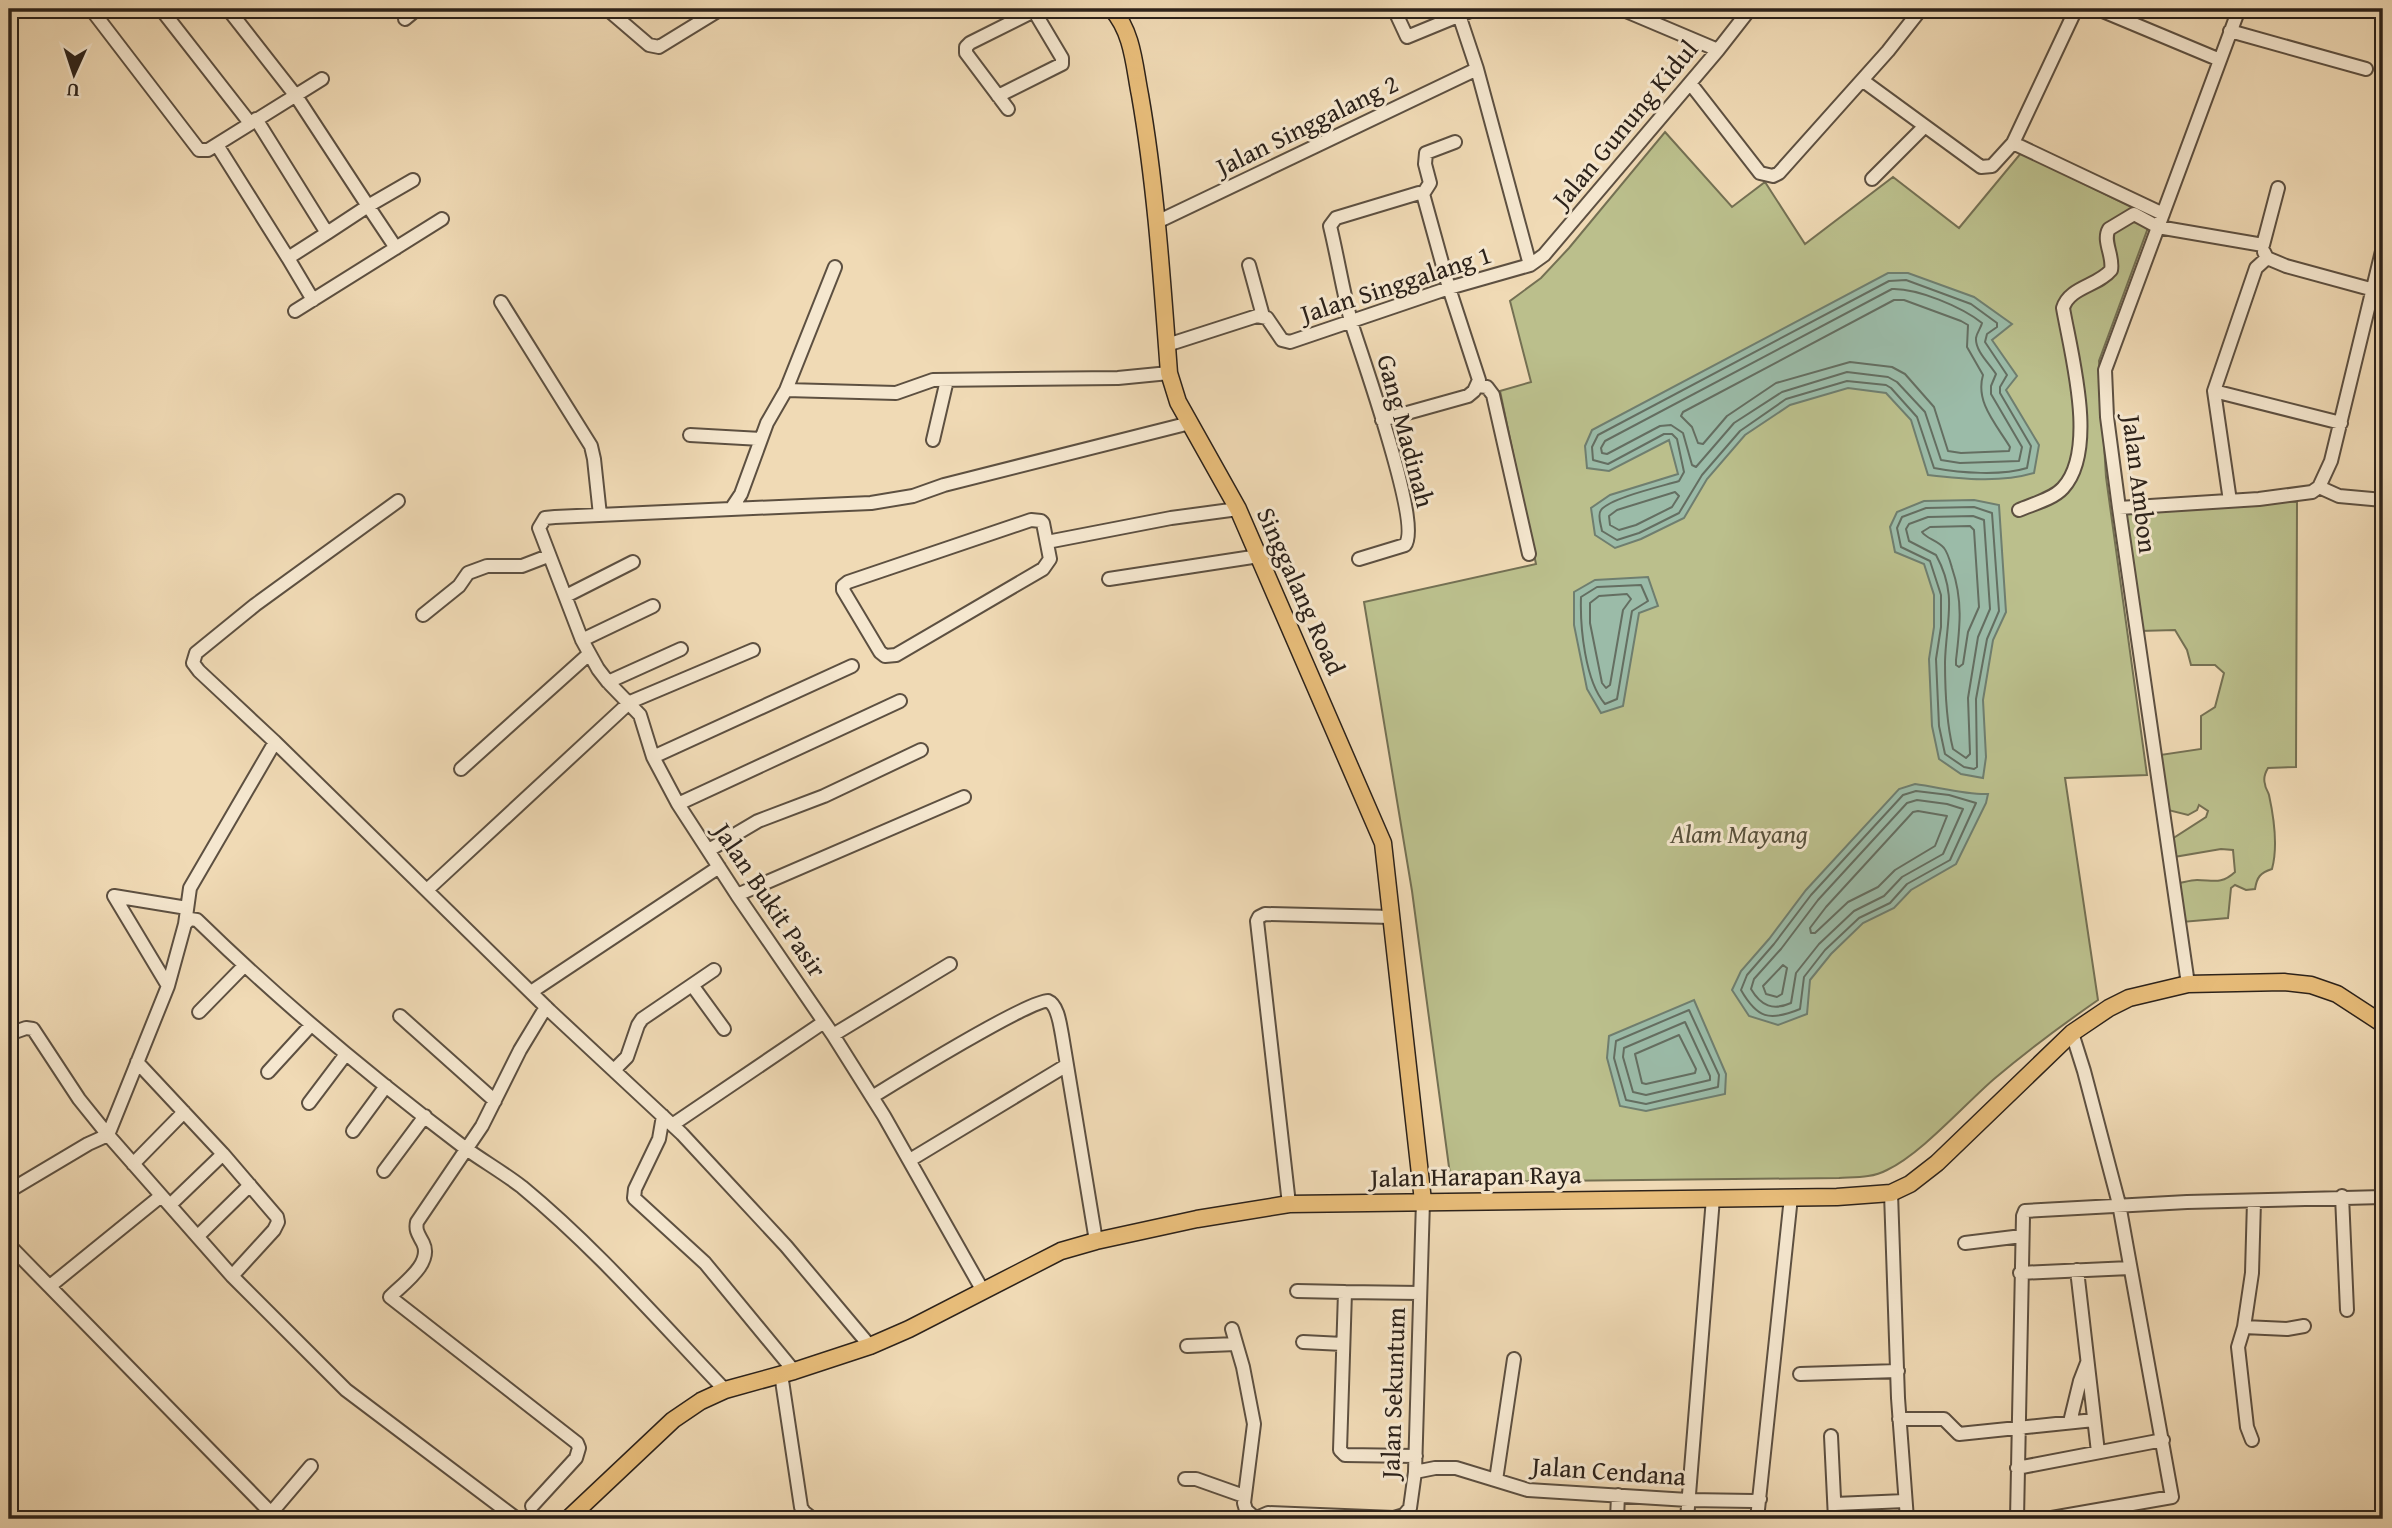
<svg xmlns="http://www.w3.org/2000/svg" width="2392" height="1528" viewBox="0 0 2392 1528" font-family="'Gentium Book Plus',serif">
<rect width="100%" height="100%" fill="#f0dab5"/>
<filter id="stains"><feTurbulence type="fractalNoise" baseFrequency=".00286" numOctaves="4"/><feColorMatrix values="0 0 0 0 .2 0 0 0 0 .09 0 0 0 0 .02 0 0 0 .5 -.17"/></filter>
<radialGradient id="worn" r=".72"><stop offset=".6" stop-color="#630" stop-opacity="0"/><stop offset="1" stop-color="#630" stop-opacity=".3"/></radialGradient>
<!-- green -->
<path fill="#bbbf8c" stroke="#747053" stroke-width="2" d="M 1665,132 L 1732,207 L 1765,182 L 1805,244 L 1893,177 L 1959,228 L 2021,153 L 2152,217 L 2099,361 L 2106,477 L 2147,775 L 2065,778 L 2098,1000 C 2062,1025 2027,1051 1994,1079 C 1964,1105 1921,1154 1887,1170 C 1872,1178 1856,1177 1839,1178 L 1451,1182 L 1412,891 L 1364,602 L 1536,564 L 1500,391 L 1531,382 L 1510,301 L 1541,278 L 1569,248 Z
M 2284,501 L 2297,502 L 2296,767 L 2268,768 C 2265,773 2263,778 2265,784 C 2265,788 2268,791 2269,795 C 2274,818 2278,847 2272,869 C 2260,873 2257,877 2255,889 L 2246,890 L 2235,885 L 2231,888 L 2228,918 L 2182,922 L 2180,883 C 2185,882 2191,880 2197,880 C 2213,880 2221,885 2235,872 L 2233,850 L 2221,849 L 2174,857 L 2172,839 L 2206,817 L 2208,811 L 2199,805 L 2197,810 L 2188,815 L 2168,810 L 2160,755 L 2201,749 L 2201,716 L 2215,707 L 2224,673 L 2215,665 L 2191,665 L 2187,650 L 2175,630 L 2140,631 L 2124,511 Z"/>
<!-- water -->
<path fill="#9bbba8" stroke="#6f7e6f" stroke-width="2" d="M 1888,273 L 1908,273 L 1974,297 L 2012,324 L 1992,340 L 2017,376 L 2006,390 L 2039,445 L 2034,473 C 2000,483 1963,479 1928,475 L 1911,420 L 1886,393 L 1848,388 L 1790,405 L 1745,435 L 1707,479 L 1684,518 L 1641,539 L 1615,548 L 1595,535 L 1591,508 L 1610,495 L 1678,474 L 1669,440 L 1609,471 L 1587,468 L 1585,446 L 1592,430 Z
M 1974,500 L 1999,505 L 2006,612 L 1993,640 L 1983,700 L 1986,757 L 1983,778 L 1961,774 L 1939,759 L 1932,726 L 1929,659 L 1934,627 L 1934,595 L 1924,564 L 1895,552 L 1890,527 L 1897,512 L 1924,501 Z
M 1648,577 L 1658,606 L 1639,613 L 1623,706 L 1601,713 L 1587,689 L 1574,625 L 1574,592 L 1595,580 Z
M 1915,784 C 1938,787 1966,795 1988,794 L 1986,803 L 1956,864 L 1911,890 L 1894,908 L 1863,923 L 1831,954 L 1810,980 L 1807,1014 L 1778,1025 L 1749,1016 L 1732,990 L 1741,971 L 1769,939 L 1806,890 L 1899,789 Z
M 1694,1000 L 1726,1074 L 1725,1094 L 1646,1111 L 1620,1106 L 1607,1058 L 1609,1036 Z"/>
<g fill="none" stroke-linecap="round" stroke-linejoin="round">
<!-- shore -->
<path stroke="#646e61" stroke-width="2" d="M 1906,280 L 1971,304 L 1997,323 L 1997,327 L 1987,334 L 1985,342 L 2007,375 L 2000,387 L 2000,393 L 2031,446 L 2027,468 C 2001,476 1961,473 1934,468 L 1917,417 L 1891,388 L 1886,385 L 1847,381 L 1786,399 L 1740,431 L 1702,475 L 1679,513 L 1639,533 L 1617,540 L 1602,531 C 1601,525 1597,515 1601,510 C 1610,498 1663,486 1679,481 L 1684,472 L 1677,439 L 1672,434 L 1664,434 L 1608,464 L 1593,460 L 1592,447 L 1598,435 L 1889,281 Z
M 1892,289 C 1917,288 1962,307 1982,323 C 1981,328 1977,332 1976,338 C 1975,351 1990,364 1996,374 L 1991,386 L 1991,394 L 2022,447 L 2019,461 L 1960,463 L 1941,460 L 1925,412 L 1897,382 L 1888,377 L 1847,372 L 1782,392 L 1734,423 L 1696,467 L 1692,465 L 1683,433 L 1671,425 L 1660,426 L 1607,454 L 1602,453 L 1601,448 L 1605,441 Z
M 1894,300 L 1904,300 L 1961,321 L 1968,325 L 1967,347 L 1983,375 C 1975,402 1996,424 2010,447 L 2009,451 L 1961,453 L 1948,451 L 1934,407 L 1905,374 L 1892,367 L 1850,362 L 1776,383 L 1727,416 L 1703,444 L 1698,443 L 1692,427 L 1681,416 L 1683,412 Z
M 1675,492 L 1679,496 L 1672,507 L 1636,525 L 1619,530 L 1610,525 L 1609,516 L 1617,510 Z
M 1974,507 L 1992,513 L 1999,611 L 1987,639 L 1976,699 L 1977,767 L 1974,769 L 1964,767 L 1945,754 L 1939,726 L 1936,659 L 1941,627 L 1941,595 L 1930,561 L 1901,547 L 1897,528 L 1902,517 L 1926,508 Z
M 1973,516 L 1984,520 L 1990,609 L 1978,637 L 1968,698 L 1970,754 L 1966,758 L 1953,749 C 1946,721 1945,691 1945,662 C 1946,621 1958,595 1936,555 L 1909,541 L 1906,529 L 1909,524 L 1928,517 Z
M 1970,526 L 1974,530 L 1979,607 L 1968,632 L 1963,664 L 1959,667 L 1956,665 L 1956,660 C 1960,627 1963,600 1952,568 C 1950,561 1948,553 1944,548 C 1937,540 1927,539 1922,532 L 1930,527 Z
M 1641,585 L 1648,601 L 1632,611 L 1617,699 L 1605,704 C 1585,681 1580,627 1581,597 L 1597,587 Z
M 1627,594 L 1631,599 L 1623,610 L 1610,685 L 1606,688 L 1602,683 L 1590,623 L 1590,603 L 1599,596 Z
M 1916,791 L 1949,795 L 1976,803 L 1950,860 L 1907,884 L 1890,903 L 1859,918 L 1825,950 L 1804,977 L 1800,1009 C 1769,1022 1757,1018 1741,990 L 1747,975 L 1774,944 L 1811,895 L 1903,795 Z
M 1917,800 L 1947,804 L 1963,809 L 1943,854 L 1902,877 L 1884,896 L 1854,911 L 1819,944 L 1796,973 L 1791,1003 C 1773,1011 1761,1006 1751,989 L 1754,979 L 1781,949 L 1818,900 L 1907,803 Z
M 1918,811 L 1947,816 L 1935,846 L 1895,870 L 1878,887 L 1848,902 L 1815,933 L 1811,933 L 1810,928 L 1826,907 L 1913,812 Z
M 1783,965 L 1787,968 L 1782,994 L 1777,997 L 1766,994 L 1763,986 Z
M 1689,1010 L 1719,1075 L 1718,1087 L 1646,1104 L 1626,1100 L 1614,1058 L 1616,1041 Z
M 1685,1022 L 1710,1076 L 1710,1080 L 1646,1095 L 1633,1092 L 1623,1057 L 1624,1048 Z
M 1679,1035 L 1696,1069 L 1695,1073 L 1646,1084 L 1642,1083 L 1635,1054 Z"/>
<defs>
<path id="minor" d="M 91,9 L 199,150 L 208,150 L 322,79
M 161,9 L 250,123
M 228,9 L 296,96 L 368,206 L 327,233
M 607,9 L 649,45 L 659,47 L 721,9
M 1394,9 L 1407,37 L 1475,9
M 1457,9 L 1477,69 L 1530,265
M 1621,9 L 1718,50
M 2098,9 L 2220,60
M 405,19 L 417,9
M 2230,31 L 2366,69
M 1862,80 L 1981,167 L 1992,166 L 2013,143 L 2163,214
M 1690,83 L 1760,173 L 1773,176 L 1779,173 L 1888,51 L 1921,9
M 998,96 L 1062,64 L 1062,58 L 1034,11
M 1008,109 L 966,53 L 966,47 L 970,43 L 1038,9
M 2013,143 L 2076,9
M 217,145 L 288,258 L 327,233 L 256,119
M 1872,179 L 1925,126
M 1423,194 L 1430,183 L 1425,164 L 1426,153 L 1455,142
M 1157,222 L 1477,69
M 2263,245 L 2278,188
M 396,248 L 368,206 L 413,180
M 2264,252 L 2267,258 L 2286,266 L 2374,290
M 288,258 L 313,300
M 1249,265 L 1263,316
M 835,267 L 786,390 L 767,423 L 741,494 L 731,509 L 555,517 L 545,518 L 539,528 L 582,640 L 598,669 L 608,682 L 640,715 L 653,757 L 678,804 L 737,895 L 833,1035 L 884,1116 L 983,1291
M 501,302 L 591,446 L 594,459 L 600,515
M 295,311 L 442,219
M 1167,345 L 1257,316 L 1267,318 L 1282,340 L 1290,342 L 1449,288 L 1530,265 L 1544,255 L 1718,50 L 1750,9
M 1478,386 L 1487,387 L 1493,395 L 1529,554
M 786,390 L 896,393 L 933,380 L 1118,378 L 1169,373
M 2214,391 L 2341,423
M 1382,420 L 1468,396 L 1474,391 L 1479,380 L 1449,288 L 1423,194
M 690,435 L 761,439
M 933,440 L 947,380
M 2319,487 L 2339,496 L 2383,500
M 2230,501 L 2214,391 L 2256,268 L 2267,258
M 2119,508 L 2259,499 L 2312,492 L 2319,487 L 2331,461 L 2383,247
M 731,509 L 871,503 L 913,496 L 944,485 L 1190,423
M 2019,510 C 2033,504 2053,499 2063,488 C 2098,450 2071,354 2063,308 C 2069,287 2098,286 2111,270 C 2114,256 2102,241 2109,229 L 2134,214 L 2158,227 L 2263,245
M 1031,520 L 1041,521 L 1043,523 L 1050,559 L 1043,569 L 896,655 L 885,656 L 880,652 L 843,590 L 843,586 L 848,582 Z
M 1047,542 L 1171,518 L 1238,509
M 1359,559 L 1405,545 C 1422,524 1362,357 1352,325 C 1343,292 1338,259 1330,226 L 1336,218 L 1419,193 L 1423,194
M 1109,579 L 1259,556
M 566,596 L 633,562
M 423,615 L 459,586 L 468,573 L 487,566 L 522,566 L 548,556
M 582,640 L 653,606
M 608,682 L 681,649
M 275,742 L 199,671 L 193,663 L 196,653 L 255,605 L 398,501
M 653,757 L 852,666
M 461,769 L 589,654
M 678,804 L 900,701
M 709,850 L 758,821 L 824,796 L 921,750
M 427,890 L 630,702 L 753,650
M 737,895 L 964,797
M 114,896 L 168,986
M 114,896 L 187,908
M 185,924 L 190,888 L 275,742 L 550,1011 L 682,1134 L 786,1246 L 870,1346
M 2188,984 L 2119,508 L 2107,417 L 2105,370 L 2239,9
M 692,985 L 724,1029
M 531,992 L 719,867
M 199,1012 L 244,966
M 400,1016 L 495,1101
M 9,1034 L 26,1028 L 33,1029 L 79,1099 L 108,1135 L 168,986 L 185,924 L 190,919 L 197,920 C 281,1002 371,1077 465,1148 C 483,1161 504,1173 522,1187 C 596,1248 659,1321 725,1390
M 833,1035 L 950,964
M 137,1062 L 223,1154 L 277,1217 L 278,1222 L 274,1230 L 232,1276
M 614,1070 L 627,1057 L 638,1025 L 642,1019 L 714,970
M 268,1072 L 311,1025
M 872,1097 C 893,1084 1034,997 1048,1001 C 1058,1005 1060,1025 1062,1035 L 1096,1241
M 309,1103 L 346,1054
M 663,1116 L 659,1139 L 635,1189 L 634,1198 L 705,1263 L 794,1371
M 672,1125 L 824,1022
M 353,1131 L 386,1086
M 910,1160 L 1067,1065
M 133,1164 L 184,1112
M 384,1171 L 425,1116
M 9,1191 L 88,1144 L 108,1135 L 232,1276 L 346,1390 L 517,1519
M 1891,1193 L 1898,1398 L 1907,1519
M 2342,1196 L 2347,1310
M 1289,1204 L 1257,921 L 1259,917 L 1265,914 L 1392,917
M 170,1205 L 223,1154
M 198,1236 L 250,1185
M 1965,1243 L 2022,1236
M 9,1245 L 277,1519
M 2077,1270 L 2098,1452
M 2020,1273 L 2130,1268
M 50,1286 L 161,1196
M 1297,1291 L 1345,1292
M 2244,1327 L 2287,1329 L 2304,1326
M 1232,1329 L 1243,1367 L 1254,1424 L 1244,1503 L 1246,1510 L 1255,1518
M 1303,1342 L 1343,1344
M 1187,1346 L 1236,1344
M 781,1374 L 801,1507 L 804,1512 L 813,1519
M 1800,1374 L 1898,1371
M 1899,1419 L 1944,1419 L 1959,1434 L 2094,1420
M 2070,1422 L 2080,1381 L 2087,1363
M 1831,1436 L 1835,1519
M 2252,1440 L 2247,1427 L 2238,1347 L 2244,1327 L 2252,1273 L 2254,1201
M 1416,1456 L 1345,1455 L 1340,1450 L 1345,1292 L 1420,1293
M 2017,1468 L 2163,1440
M 1415,1472 L 1435,1468 L 1456,1468 L 1528,1490 L 1688,1500 L 1753,1501 L 1760,1499
M 1185,1479 L 1196,1479 L 1244,1496
M 1496,1480 L 1514,1359
M 1835,1504 L 1905,1501
M 532,1506 L 576,1458 L 579,1448 L 577,1443 L 390,1297 C 404,1283 433,1263 423,1243 C 419,1235 415,1231 417,1222 L 482,1126 L 520,1050 L 546,1007
M 271,1513 L 311,1466
M 1254,1519 L 1268,1513 L 1394,1518 L 1404,1515 L 1410,1508 L 1415,1472 L 1423,1201
M 1617,1519 L 1618,1495
M 1687,1519 L 1713,1198
M 1757,1519 L 1791,1197
M 1820,1519 L 1835,1518
M 2017,1519 L 2023,1216 L 2025,1211 L 2187,1202 L 2383,1197
M 2046,1519 L 2172,1497 L 2119,1204 L 2084,1071 L 2072,1033
M 2380,1519 L 2383,1518"/>
<path id="major" d="M 1112,9 C 1133,33 1134,65 1140,95 C 1156,187 1162,280 1169,373 L 1178,402 L 1238,509 L 1383,843 L 1423,1201
M 568,1519 L 673,1420 L 701,1401 L 725,1390 L 794,1371 L 870,1346 L 909,1329 L 1061,1251 L 1096,1241 L 1197,1219 L 1289,1204 L 1837,1197 L 1891,1193 L 1910,1184 L 1937,1163 L 2072,1033 L 2109,1008 L 2129,998 L 2188,984 L 2284,982 L 2311,985 L 2337,994 L 2383,1024"/>
</defs>
<!-- minor casing -->
<use href="#minor" stroke="#5d5041" stroke-width="16"/>
<!-- major casing -->
<use href="#major" stroke="#2c221a" stroke-width="19"/>
<!-- minor -->
<use href="#minor" stroke="#f5e7cf" stroke-width="12"/>
<!-- major -->
<use href="#major" stroke="#e8bd7a" stroke-width="16"/>
</g>
<g text-anchor="middle" stroke-width="6" stroke-linejoin="round" paint-order="stroke">
<!-- street labels -->
<g font-size="26" fill="#2c221a" stroke="#f5e7cf">
<text transform="translate(1625 124) rotate(-50)" y="9">Jalan Gunung Kidul</text>
<text transform="translate(1307 125) rotate(-26)" y="9">Jalan Singgalang 2</text>
<text transform="translate(1396 284) rotate(-18)" y="9">Jalan Singgalang 1</text>
<text transform="translate(1406 431) rotate(75)" y="9">Gang Madinah</text>
<text transform="translate(2140 484) rotate(83)" y="9">Jalan Ambon</text>
<text transform="translate(1301 591) rotate(66)" y="9">Singgalang Road</text>
<text transform="translate(770 900) rotate(56)" y="9">Jalan Bukit Pasir</text>
<text transform="translate(1476 1176) rotate(-1)" y="9">Jalan Harapan Raya</text>
<text transform="translate(1393 1393) rotate(-88)" y="9">Jalan Sekuntum</text>
<text transform="translate(1609 1471) rotate(4)" y="9">Jalan Cendana</text>
</g>
<!-- park labels -->
<g font-size="26" font-style="italic" fill="#57513c" stroke="#f5e7cf">
<text x="1739" y="843">Alam Mayang</text>
</g>
</g>
<!-- margin -->
<rect width="2392" height="1528" fill="none" stroke="#f0dab5" stroke-width="35"/>
<rect x="10" y="10" width="2371" height="1507" fill="none" stroke="#2c221a" stroke-width="3.5"/>
<rect x="18" y="18" width="2357" height="1493" fill="none" stroke="#2c221a" stroke-width="2"/>
<!-- north arrow -->
<g transform="translate(74 74) rotate(183)" stroke="#f5e7cf" stroke-width="5" paint-order="stroke">
<path d="M0-5L12 26L0 18L-12 26Z" fill="#2c221a"/>
<text y="-10" font-size="19" font-weight="bold" text-anchor="middle" fill="#2c221a">U</text>
</g>
<rect width="100%" height="100%" filter="url(#stains)"/>
<rect width="100%" height="100%" fill="url(#worn)"/>
</svg>
